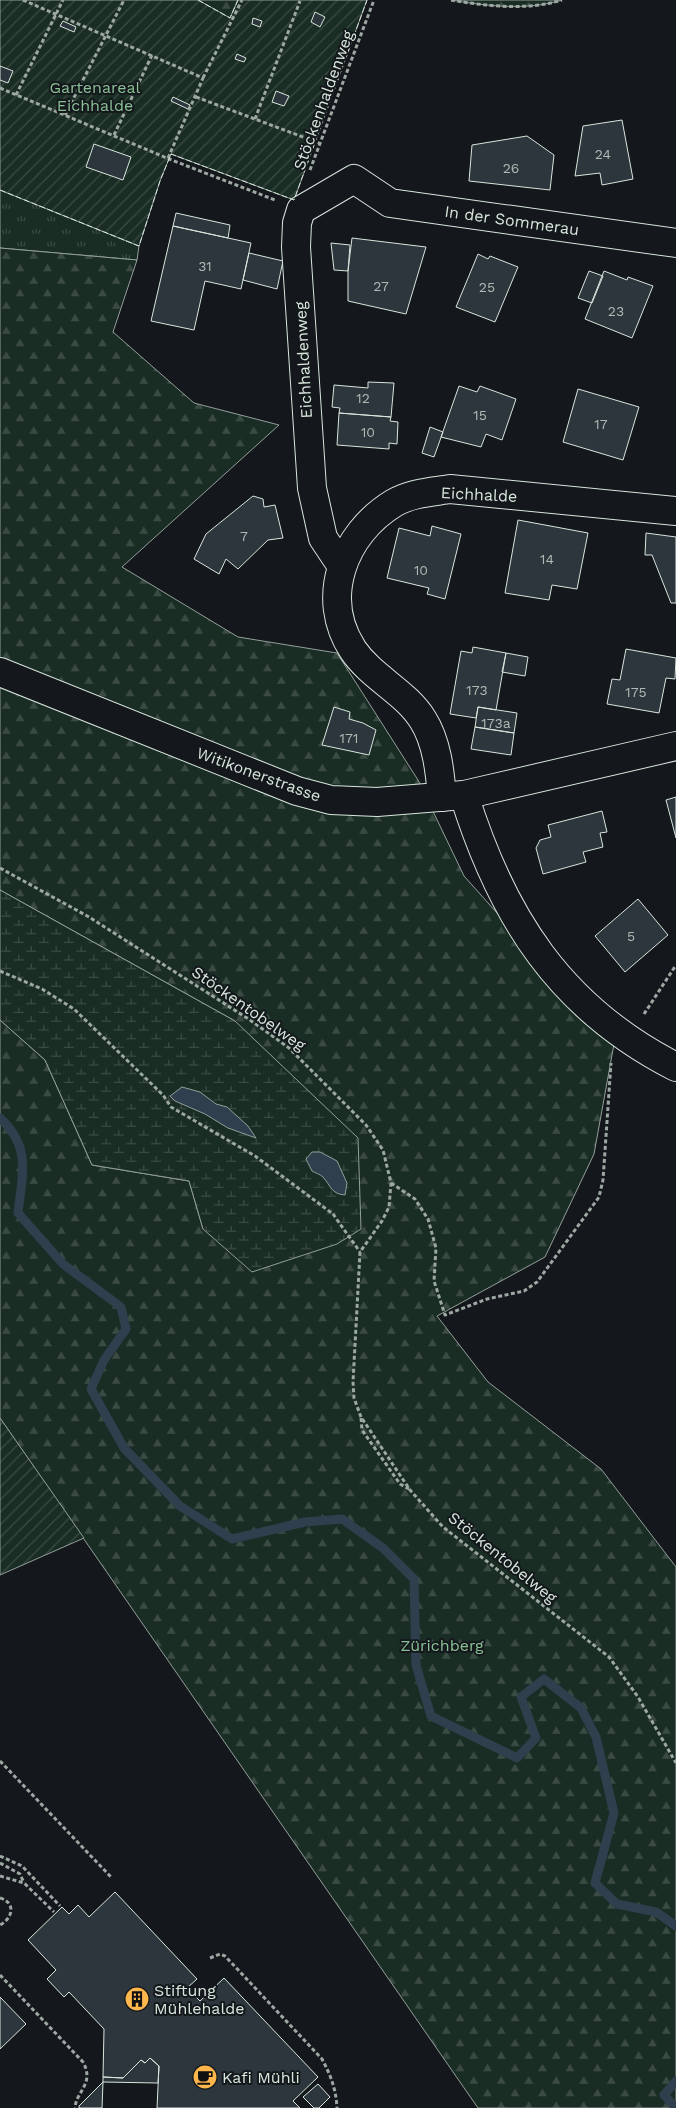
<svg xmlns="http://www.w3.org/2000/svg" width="676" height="2108" viewBox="0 0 676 2108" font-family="'Work Sans',sans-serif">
<defs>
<pattern id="grass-tufts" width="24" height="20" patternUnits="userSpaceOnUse" patternTransform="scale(1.25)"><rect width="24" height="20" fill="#1a2d24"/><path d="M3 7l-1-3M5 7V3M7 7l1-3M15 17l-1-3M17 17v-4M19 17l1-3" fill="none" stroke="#3b4b43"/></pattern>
<pattern id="forest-firs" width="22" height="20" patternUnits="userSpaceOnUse" patternTransform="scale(1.25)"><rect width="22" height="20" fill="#1a2d24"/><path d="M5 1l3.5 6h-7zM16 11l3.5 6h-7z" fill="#3b4b43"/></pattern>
<pattern id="wetland-marsh" width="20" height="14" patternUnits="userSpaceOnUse" patternTransform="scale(1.25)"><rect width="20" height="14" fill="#1a2d24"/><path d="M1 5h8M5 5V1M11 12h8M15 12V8" fill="none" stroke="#3b4b43"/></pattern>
<pattern id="garden-furrows" width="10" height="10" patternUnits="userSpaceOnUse" patternTransform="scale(1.25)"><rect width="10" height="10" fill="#1a2d24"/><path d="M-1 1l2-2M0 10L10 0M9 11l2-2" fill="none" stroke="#3b4b43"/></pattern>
</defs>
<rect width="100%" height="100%" fill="#14181c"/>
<!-- grass -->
<path fill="url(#grass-tufts)" stroke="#939e99" d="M 0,190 L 139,246 L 137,260 L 0,248 Z"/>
<!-- forest -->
<path fill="url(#forest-firs)" stroke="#939e99" d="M 198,0 L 238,0 L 230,18 Z
M 451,0 L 562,0 C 527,11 486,6 451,0 Z
M 0,248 L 137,260 L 113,332 L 194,403 L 279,425 L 122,567 L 238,637 L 337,653 L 418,780 L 464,876 L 614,1044 L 594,1154 L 545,1257 L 437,1316 L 488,1382 L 601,1469 L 676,1567 L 676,2108 L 478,2108 L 0,1418 L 0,1020 L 45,1060 L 92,1165 L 189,1181 L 203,1229 L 235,1021 L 0,890 Z"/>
<!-- wetland -->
<path fill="url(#wetland-marsh)" stroke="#939e99" d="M 0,890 L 235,1021 L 358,1138 L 361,1229 L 337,1244 L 252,1272 L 203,1229 L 189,1181 L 92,1165 L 45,1060 L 0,1020 Z"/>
<!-- garden -->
<path fill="url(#garden-furrows)" stroke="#939e99" d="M 0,0 L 198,0 L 230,18 L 238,0 L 367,0 L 294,200 L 171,154 L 160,181 L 139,246 L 0,190 Z
M 0,1418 L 84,1538 L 0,1575 Z"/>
<!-- water -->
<path fill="#2f3f4d" stroke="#939e99" d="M 182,1087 L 200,1092 L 216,1104 L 227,1107 L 248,1126 L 256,1138 L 228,1128 L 205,1114 L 175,1101 L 170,1096 Z
M 312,1152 L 320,1152 L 337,1161 L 347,1183 L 345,1195 C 331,1194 331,1186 323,1177 C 320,1174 315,1173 312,1171 L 306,1159 Z"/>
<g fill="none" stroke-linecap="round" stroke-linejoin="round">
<!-- stream -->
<path stroke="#2f3f4d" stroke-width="9" d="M 0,1118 C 32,1147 22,1176 18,1213 L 63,1264 L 121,1307 L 126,1329 L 104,1360 L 91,1389 L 124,1448 L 180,1506 L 232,1539 L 305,1522 L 342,1519 L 383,1548 L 414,1579 L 416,1665 L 431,1716 L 517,1758 L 536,1738 L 521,1697 L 544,1679 L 581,1708 L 596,1737 L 614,1813 L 595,1883 L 617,1904 L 656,1912 L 676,1926
M 676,2081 L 664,2095 L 676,2108"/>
</g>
<!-- building -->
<path fill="#2c363c" stroke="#d8e6dc" d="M 315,12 L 325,17 L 320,27 L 311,22 Z
M 253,18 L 262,21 L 260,27 L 252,24 Z
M 63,21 L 76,27 L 74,32 L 60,26 Z
M 237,54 L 246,58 L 244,62 L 235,59 Z
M 0,66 L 13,71 L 8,83 L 0,80 Z
M 276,91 L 289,96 L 284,106 L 272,102 Z
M 173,97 L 190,105 L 188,109 L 171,101 Z
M 622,120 L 633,179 L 602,185 L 600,173 L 575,176 L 583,126 Z
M 527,136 L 554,155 L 550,190 L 469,181 L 472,145 Z
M 94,144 L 131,157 L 123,180 L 86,167 Z
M 176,213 L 230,225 L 228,238 L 173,226 Z
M 173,226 L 251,243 L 241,289 L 205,281 L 194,330 L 151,321 Z
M 352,238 L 426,247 L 406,314 L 348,301 L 348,271 Z
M 331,243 L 350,245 L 348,271 L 334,270 Z
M 249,253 L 283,261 L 277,289 L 243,280 Z
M 478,254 L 488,259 L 490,256 L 518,267 L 495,322 L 456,307 Z
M 589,271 L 603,276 L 592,303 L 578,298 Z
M 604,271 L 627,280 L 628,277 L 653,286 L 632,338 L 585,319 Z
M 368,382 L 394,383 L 391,417 L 339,413 L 340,408 L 332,407 L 334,385 L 368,388 Z
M 459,386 L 477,392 L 480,386 L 516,399 L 502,440 L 486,434 L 481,447 L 441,437 Z
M 578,389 L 639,407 L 623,460 L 563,442 Z
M 339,413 L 391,417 L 390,421 L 398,422 L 397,444 L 389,443 L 389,449 L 337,445 Z
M 430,427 L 443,432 L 434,457 L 422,453 Z
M 253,496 L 263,499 L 264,507 L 275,505 L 283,538 L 268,540 L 238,569 L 226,559 L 219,574 L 194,559 L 206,534 Z
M 518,520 L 588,533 L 577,589 L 552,585 L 549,600 L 505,593 Z
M 432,526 L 461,534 L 445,599 L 427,594 L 429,588 L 387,578 L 399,528 L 430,536 Z
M 646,533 L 676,537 L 676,603 L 671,603 L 652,555 L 645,555 Z
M 473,647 L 506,653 L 496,710 L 478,707 L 476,718 L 450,714 L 461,651 L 472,653 Z
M 626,649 L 676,658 L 675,679 L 666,678 L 659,713 L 607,704 L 612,679 L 620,680 Z
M 506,653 L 528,657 L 525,676 L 502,672 Z
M 334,707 L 350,712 L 349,719 L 363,723 L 376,730 L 369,755 L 322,745 Z
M 478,707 L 517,713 L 514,733 L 475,727 Z
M 475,727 L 514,733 L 511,755 L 471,749 Z
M 676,797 L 676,838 L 666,800 Z
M 602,811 L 607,832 L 600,833 L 603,847 L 583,852 L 586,862 L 543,874 L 536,848 L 540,840 L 551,837 L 548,825 Z
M 638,899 L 668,935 L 625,972 L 595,936 Z
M 115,1892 L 197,1979 L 187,1988 L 200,2001 L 224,1978 L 318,2077 L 293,2101 L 300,2108 L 157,2108 L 159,2066 L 150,2058 L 145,2063 L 141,2060 L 123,2078 L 103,2077 L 104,2029 L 69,1992 L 64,1997 L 47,1979 L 56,1970 L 28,1940 L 62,1907 L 69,1914 L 78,1905 L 89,1917 Z
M 0,1997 L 26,2024 L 0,2049 Z
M 150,2058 L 159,2066 L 158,2083 L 103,2082 L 103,2077 L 123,2078 L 141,2060 L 145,2063 Z
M 103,2082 L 102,2108 L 79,2108 L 79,2106 Z
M 318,2084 L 330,2097 L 319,2108 L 314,2108 L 303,2097 Z"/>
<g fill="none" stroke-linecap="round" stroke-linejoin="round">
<defs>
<path id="minor" d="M 341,565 L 323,538 L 312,488 L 296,247 L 297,223 L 301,210 L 354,179 L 390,203 L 676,243
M 464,795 C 502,917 560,1008 676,1067
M 442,797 C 440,772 437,742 423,720 C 406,692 372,678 353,650 C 319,598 343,534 394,503 C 411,493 431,492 450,489 L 676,511"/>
<path id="major" d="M 0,672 L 297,791 L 331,800 L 377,802 L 464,795 L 676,746"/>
</defs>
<!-- minor casing -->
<use href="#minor" stroke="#d8e6dc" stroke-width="30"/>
<!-- major casing -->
<use href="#major" stroke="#d8e6dc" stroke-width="30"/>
<!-- path -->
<path stroke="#9da8a2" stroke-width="3" stroke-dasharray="4 2.5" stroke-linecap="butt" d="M 23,0 L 203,78 L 168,158
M 451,0 C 486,6 527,11 562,0
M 203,78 L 242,0
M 0,88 L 169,159 L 275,200
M 16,95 L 63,0
M 196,97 L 319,143
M 65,115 L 124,0
M 255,119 L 300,1
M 114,135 L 152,55
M 310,170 L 374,0
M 0,868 L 89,917 L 250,1020 L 289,1048 L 366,1125 L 383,1150 L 391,1183 L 389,1207 L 382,1221 L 360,1252 L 353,1382 L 354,1398 L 361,1417 L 410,1490 L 443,1527 L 609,1657 L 638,1697 L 676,1763
M 0,971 L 42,989 L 74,1009 L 163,1095 L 171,1107 L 255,1156 L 333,1214 L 360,1252
M 644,1014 L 676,965
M 391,1183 L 415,1199 L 428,1219 L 436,1248 L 434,1281 L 445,1315 L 487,1299 L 524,1291 L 537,1282 L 599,1197 L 603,1180 L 611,1063
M 361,1418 L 362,1430 L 400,1484 L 409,1489
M 0,1761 L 111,1877
M 0,1856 L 22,1866 L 60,1906
M 0,1863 L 20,1874 L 24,1883
M 0,1876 L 24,1883 L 54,1912
M 0,1898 C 17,1903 12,1919 0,1925
M 210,1958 L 220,1954 L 225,1956 L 322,2059 C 331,2076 336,2089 337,2108
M 0,1975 L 83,2062 C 95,2084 76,2091 75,2108"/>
<!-- minor -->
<use href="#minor" stroke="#14181c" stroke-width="28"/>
<!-- major -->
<use href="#major" stroke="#14181c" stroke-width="28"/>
<!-- fence -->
<path stroke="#d8e6dc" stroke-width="1" stroke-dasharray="6 2.5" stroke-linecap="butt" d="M 198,0 L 230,18 L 238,0
M 0,190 L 139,246 L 160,181 L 171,154 L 294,200 L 367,0"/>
</g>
<!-- icons -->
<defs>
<symbol id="building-disc" viewBox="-11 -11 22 22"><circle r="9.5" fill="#ffb74d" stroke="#14181c"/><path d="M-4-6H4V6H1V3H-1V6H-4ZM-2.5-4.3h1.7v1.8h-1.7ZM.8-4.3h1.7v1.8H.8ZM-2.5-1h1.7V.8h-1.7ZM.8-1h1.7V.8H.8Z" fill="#111"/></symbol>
<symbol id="cafe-disc" viewBox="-11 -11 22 22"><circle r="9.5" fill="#ffb74d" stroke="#14181c"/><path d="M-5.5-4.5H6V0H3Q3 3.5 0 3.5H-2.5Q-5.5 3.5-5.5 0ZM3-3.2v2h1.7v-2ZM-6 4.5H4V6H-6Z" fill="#111"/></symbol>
</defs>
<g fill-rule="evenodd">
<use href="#building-disc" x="123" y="1985" width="28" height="28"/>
<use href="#cafe-disc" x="191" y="2063" width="28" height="28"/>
</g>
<g text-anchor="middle" stroke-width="4" stroke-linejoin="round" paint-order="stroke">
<!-- number labels -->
<g font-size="14" fill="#adbab4">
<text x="603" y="159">24</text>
<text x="511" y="173">26</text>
<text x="205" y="271">31</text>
<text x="381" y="291">27</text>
<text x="487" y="292">25</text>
<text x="616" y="316">23</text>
<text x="363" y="403">12</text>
<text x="480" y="420">15</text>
<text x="601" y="429">17</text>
<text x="368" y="437">10</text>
<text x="244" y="541">7</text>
<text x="547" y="564">14</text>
<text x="421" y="575">10</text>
<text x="477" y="695">173</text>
<text x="636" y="697">175</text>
<text x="496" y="728">173a</text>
<text x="349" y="743">171</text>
<text x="631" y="941">5</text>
</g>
<!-- park labels -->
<g font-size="16" fill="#8ac095" stroke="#14181c">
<text x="95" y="93">Gartenareal<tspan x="95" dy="18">Eichhalde</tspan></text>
<text x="442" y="1651">Zürichberg</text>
</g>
<!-- street labels -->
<g font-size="16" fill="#d8e6dc" stroke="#14181c">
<text transform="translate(323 100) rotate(-70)" y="6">Stöckenhaldenweg</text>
<text transform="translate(512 220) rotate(8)" y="6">In der Sommerau</text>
<text transform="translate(303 360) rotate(-93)" y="6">Eichhaldenweg</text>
<text transform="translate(479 494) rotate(3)" y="6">Eichhalde</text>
<text transform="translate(259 774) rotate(20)" y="6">Witikonerstrasse</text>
<text transform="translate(249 1008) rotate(35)" y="6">Stöckentobelweg</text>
<text transform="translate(503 1557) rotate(39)" y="6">Stöckentobelweg</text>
</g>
<!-- poi labels -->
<g font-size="16" fill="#d8e6dc" stroke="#14181c" text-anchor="start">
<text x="154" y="1996">Stiftung<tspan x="154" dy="18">Mühlehalde</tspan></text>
<text x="222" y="2083">Kafi Mühli</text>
</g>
</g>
</svg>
